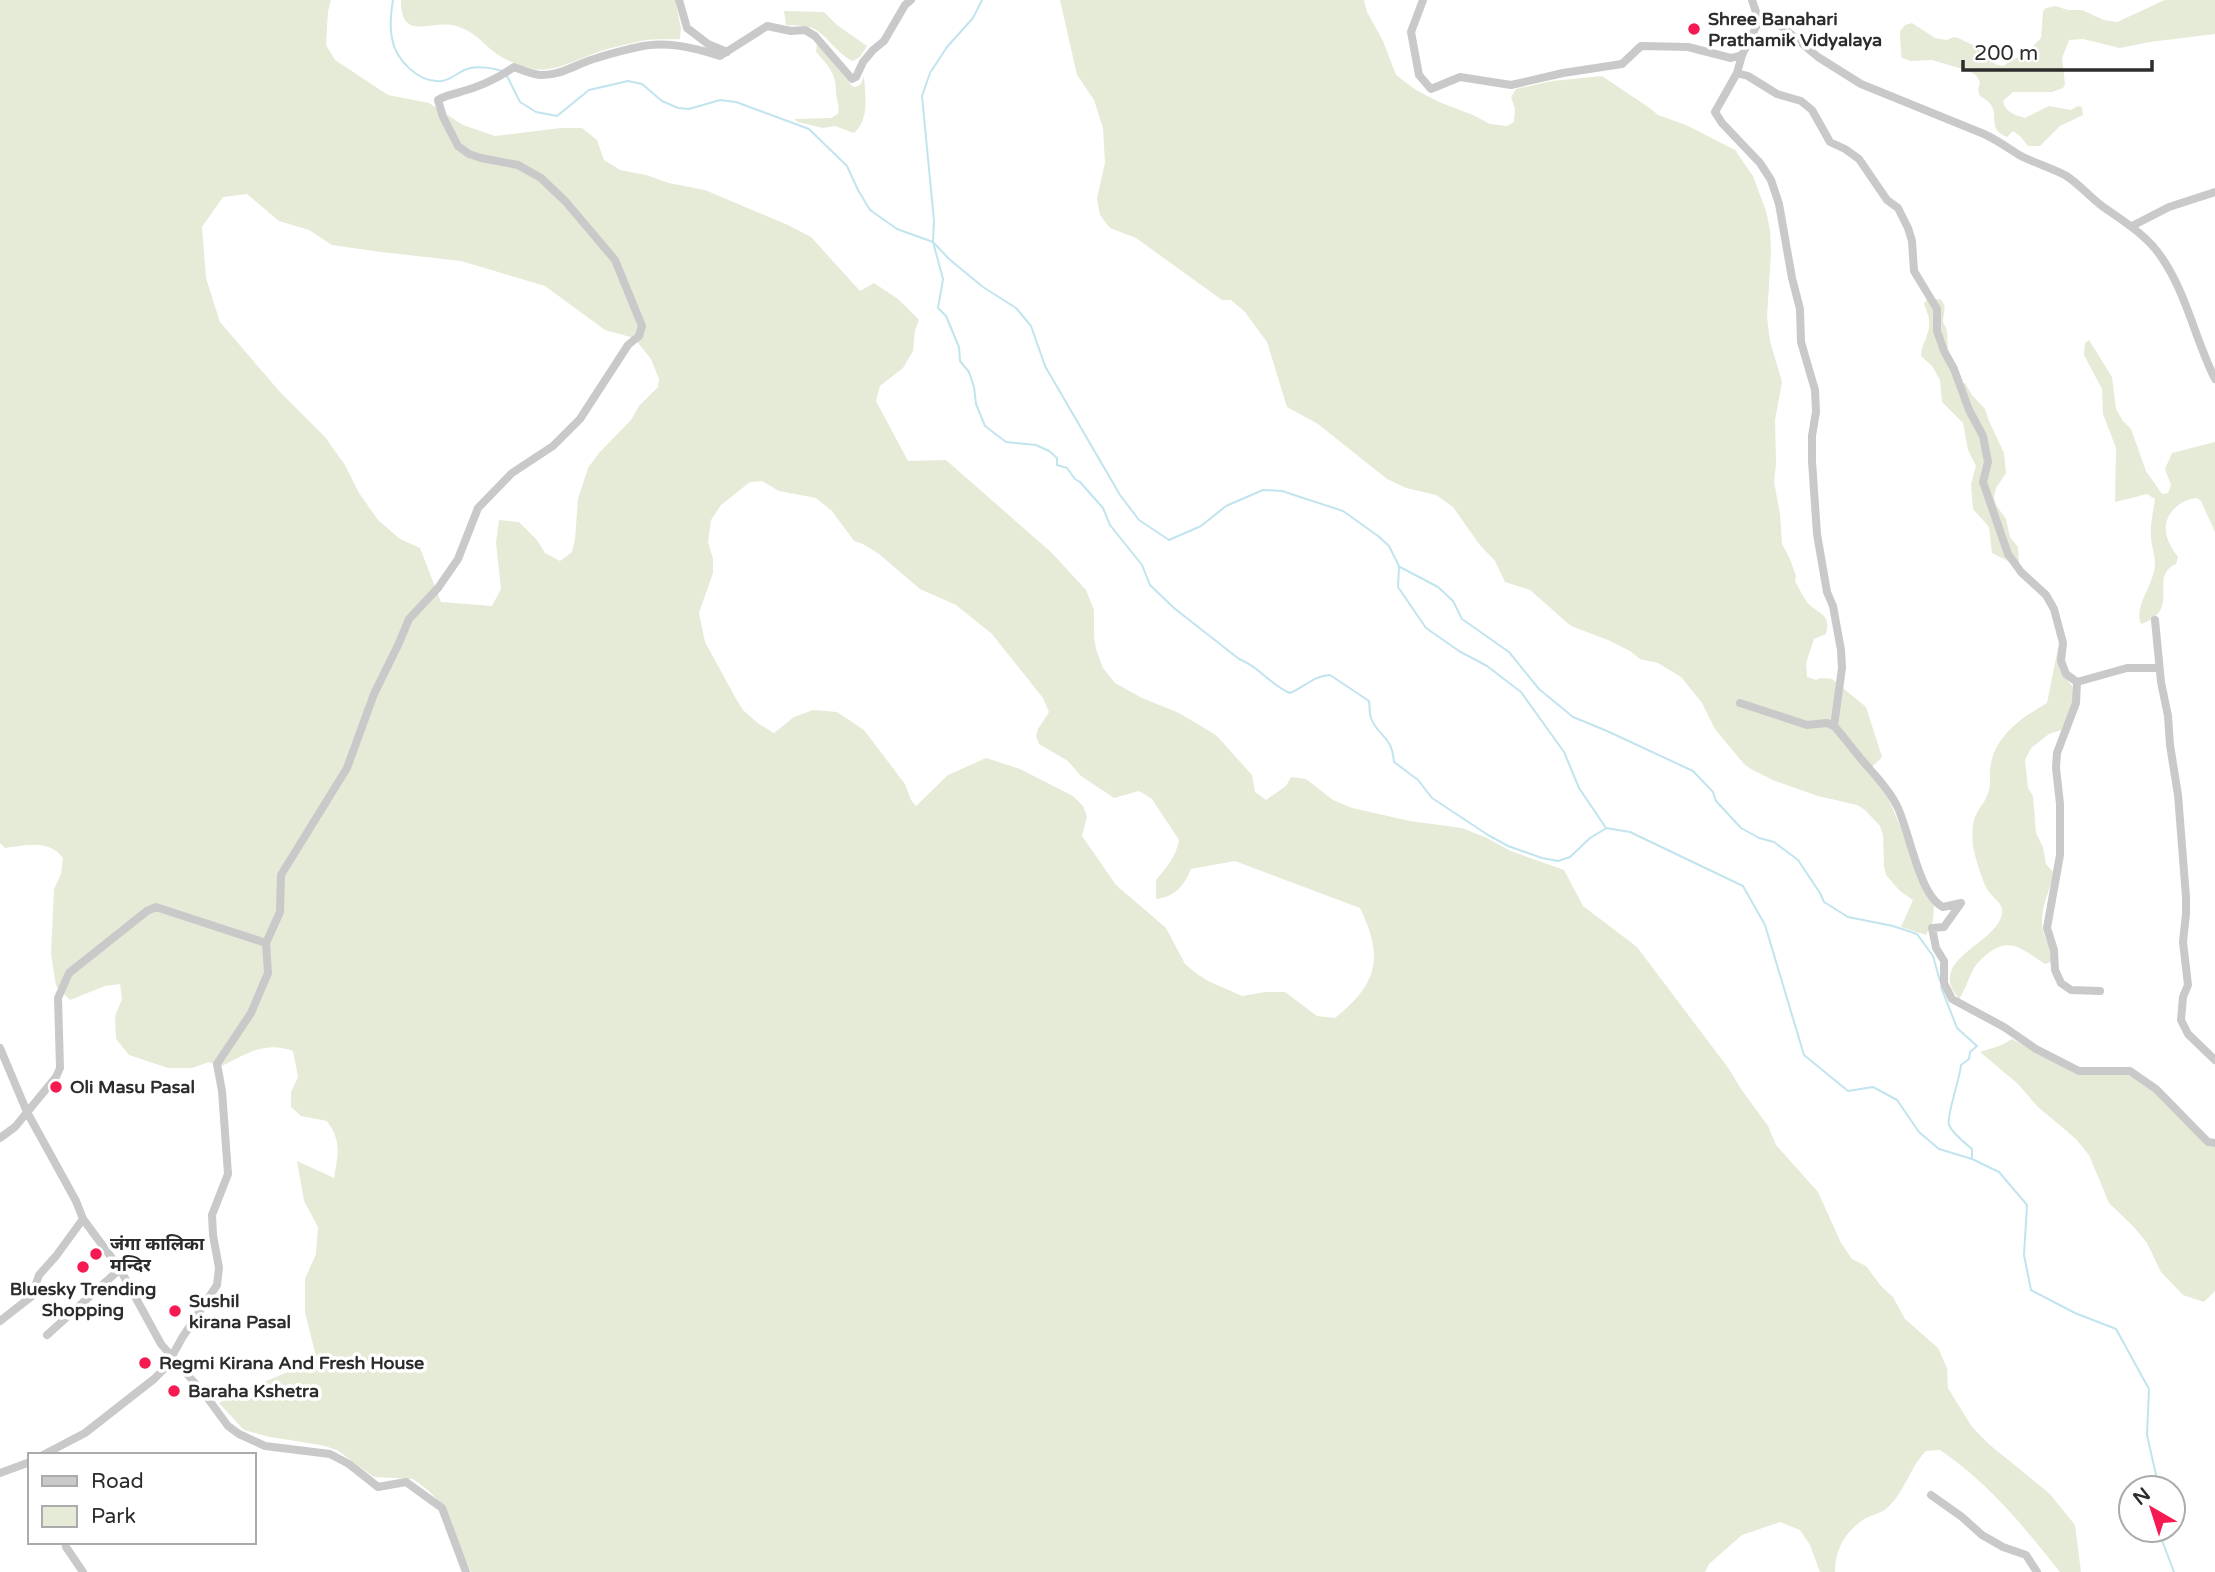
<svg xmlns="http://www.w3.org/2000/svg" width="2215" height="1572" viewBox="0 0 2215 1572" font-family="'Varela Round','Noto Sans Devanagari',sans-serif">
<rect width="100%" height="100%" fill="#fff"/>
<!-- green -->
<path fill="#e5ebd7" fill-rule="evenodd" d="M 0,0 L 331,0 L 328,11 L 326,45 L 335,60 L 388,95 L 429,103 L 463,125 L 495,136 L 561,128 L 582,128 L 597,140 L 604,160 L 620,170 L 646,175 L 669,183 L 705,190 L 788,225 L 811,237 L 860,291 L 874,283 L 898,299 L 919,320 L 915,330 L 913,351 L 903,368 L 880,386 L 876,401 L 908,461 L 946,460 L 1052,553 L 1086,590 L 1094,610 L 1094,637 L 1096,649 L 1103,668 L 1115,683 L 1142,698 L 1179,713 L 1216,735 L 1252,775 L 1255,792 L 1266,800 L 1286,786 L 1291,777 L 1306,779 L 1333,800 L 1352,808 L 1410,821 L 1462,828 L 1487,838 L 1511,851 L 1564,870 L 1583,906 L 1637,947 L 1729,1069 L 1741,1089 L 1768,1126 L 1776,1145 L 1818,1192 L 1841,1243 L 1852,1259 L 1866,1266 L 1881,1286 L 1893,1297 L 1905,1319 L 1938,1348 L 1947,1368 L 1948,1388 L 1972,1427 L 1991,1446 L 2049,1493 L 2075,1525 L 2081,1572 L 2060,1572 C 2023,1526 1990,1484 1940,1450 L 1926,1451 C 1910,1467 1904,1494 1886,1509 C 1881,1513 1872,1515 1866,1518 C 1846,1530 1835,1549 1835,1572 L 1820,1572 L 1810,1545 L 1800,1530 L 1780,1522 L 1742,1535 L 1709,1564 L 1705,1572 L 471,1572 L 443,1506 L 429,1491 L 413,1479 L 374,1477 L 337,1450 L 321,1445 L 270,1437 L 244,1430 L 219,1403 L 230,1396 L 317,1360 L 305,1313 L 305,1279 L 316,1254 L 318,1227 L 304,1201 L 297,1161 L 334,1178 C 338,1154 342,1142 327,1121 L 301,1116 L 291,1107 L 291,1092 L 298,1077 L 293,1051 C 264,1040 245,1055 220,1067 L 209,1062 L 192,1068 L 168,1068 L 129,1055 L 116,1039 L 115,1016 L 122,999 L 120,984 L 105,986 L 70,1000 L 56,986 L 51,954 L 54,889 L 61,874 L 63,858 C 49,839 26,845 5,848 L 0,843 ZM 247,194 L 279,221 L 309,230 L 332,245 L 381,252 L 461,261 L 545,286 L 605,330 L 634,338 L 651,359 L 659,379 L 658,387 L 639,406 L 631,420 L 599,453 L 588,468 L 578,499 L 575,539 L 572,552 L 560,561 L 545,553 L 537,540 L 519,522 L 499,520 L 496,543 L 501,589 L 492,606 L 441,602 L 420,548 L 400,539 L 378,520 L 359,493 L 345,465 L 325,437 L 280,392 L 220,322 L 206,278 L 202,227 L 223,197 ZM 762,481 L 779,491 L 816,498 L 832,511 L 854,541 L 863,544 L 879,554 L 920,589 L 956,605 L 992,634 L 1043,698 L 1049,712 L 1038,729 L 1036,736 L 1039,744 L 1068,761 L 1081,776 L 1114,798 L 1139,791 L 1152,799 L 1179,840 C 1176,857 1167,867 1156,880 L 1156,899 C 1175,897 1184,886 1191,869 L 1235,861 L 1360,908 C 1384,958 1378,983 1335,1018 L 1317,1016 L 1285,992 L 1265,992 L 1242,996 L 1208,981 L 1197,974 L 1185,964 L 1166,928 L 1116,885 L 1082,836 L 1087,817 L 1083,806 L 1073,796 L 1020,769 L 986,758 L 948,775 L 916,806 L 911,800 L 905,784 L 864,730 L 837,712 L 813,710 L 794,717 L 774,733 L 759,724 L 743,710 L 735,697 L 705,642 L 699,613 L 713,573 L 713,559 L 708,542 L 711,520 L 721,505 L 750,482 Z
M 401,0 L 675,0 L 681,28 L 680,39 C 667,40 650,38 637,42 C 625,45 613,47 601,51 C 578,58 554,75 529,68 C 523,67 506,60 500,56 C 483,45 478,33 456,26 C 430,19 401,43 401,0 Z
M 1060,0 L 1364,0 L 1367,12 L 1383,41 L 1396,75 L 1416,90 L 1439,102 L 1473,115 L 1490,124 L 1507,126 L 1514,122 L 1515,109 L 1511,97 L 1516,89 L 1552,81 L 1602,76 L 1651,109 L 1658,115 L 1686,125 L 1735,150 L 1753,176 L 1766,211 L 1770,230 L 1771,252 L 1767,317 L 1770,341 L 1782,382 L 1775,420 L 1776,464 L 1774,482 L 1780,514 L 1782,544 L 1790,559 L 1796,576 L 1795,581 C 1799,588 1802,595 1807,602 C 1816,614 1832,612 1826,634 L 1814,639 L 1806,663 L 1807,677 L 1816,680 L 1821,678 L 1832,679 L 1866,707 L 1882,757 L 1867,772 L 1886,793 L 1907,842 L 1924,892 L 1934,906 L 1933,921 L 1926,935 L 1901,927 L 1913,900 L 1900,891 L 1886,875 L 1884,866 L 1883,835 L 1880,826 L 1865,810 L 1857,805 L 1818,796 L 1775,781 L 1751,769 L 1744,764 L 1715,729 L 1702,703 L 1681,677 L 1658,663 L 1640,659 L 1630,651 L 1608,640 L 1571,626 L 1530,590 L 1505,582 L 1495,561 L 1479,544 L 1453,507 L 1436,495 L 1406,488 L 1387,479 L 1318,424 L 1287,407 L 1267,342 L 1245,312 L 1231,300 L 1222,300 L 1136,238 L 1110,228 L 1100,215 L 1097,198 L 1105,163 L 1103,128 L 1094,100 L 1077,75 Z
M 2165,0 L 2215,0 L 2215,34 L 2150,42 L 2120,48 L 2083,39 L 2069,40 L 2062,58 L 2065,84 L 2063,88 L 2052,92 L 2013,92 L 2003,101 C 2005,112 2015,115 2025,118 L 2049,106 L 2071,110 L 2078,106 L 2082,107 L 2083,115 L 2060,126 L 2040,146 L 2028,146 L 2020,136 L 2013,131 L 2007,137 C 1982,127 2007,110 1980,96 L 1978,90 L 1980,82 L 1976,75 L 1969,71 L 1932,60 L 1911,61 L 1902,58 C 1901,56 1900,34 1900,31 L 1905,25 L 1912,23 L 1935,38 L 1947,40 L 1954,37 L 1958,38 L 1979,48 L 1995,64 L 2003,66 L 2028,51 L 2041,38 L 2043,11 L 2046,8 L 2055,6 L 2068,10 L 2082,10 L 2104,20 L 2117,22 Z
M 784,11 L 824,12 L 837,25 L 867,46 L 860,57 L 853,61 C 836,54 824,30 809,27 C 802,25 794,26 786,25 Z
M 817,43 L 852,86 L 856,87 L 861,84 L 864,76 C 865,95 870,119 854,133 L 835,126 L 823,128 L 798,122 L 794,119 L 831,118 L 838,114 C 840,104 836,100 836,91 C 836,74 828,65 816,52 Z
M 1940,299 C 1948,306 1943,313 1943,322 L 1947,330 L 1948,352 L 1956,383 L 1965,383 L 1972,395 L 1985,409 L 1989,421 L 2004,453 L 2006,473 L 1996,488 L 1994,497 L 1996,505 L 2006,519 L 2010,537 L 2018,547 L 2019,563 L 2016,565 L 1992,553 L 1989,527 L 1973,509 L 1971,484 L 1976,466 L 1968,450 L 1963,423 L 1942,402 L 1940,380 L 1932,366 L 1921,356 C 1921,344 1931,333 1929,320 C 1929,315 1925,309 1924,303 L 1927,300 Z
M 2089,340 L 2112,377 L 2116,409 L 2123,421 L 2131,429 L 2146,471 L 2162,494 L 2168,493 L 2171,485 L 2165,469 L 2172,453 L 2215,442 L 2215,532 L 2201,501 L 2197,498 C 2181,499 2163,514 2166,532 C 2167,541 2173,550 2178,557 L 2176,564 C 2147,577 2183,610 2141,624 C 2134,607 2151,588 2154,571 C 2157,561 2152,549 2151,538 C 2150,525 2153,512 2155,499 L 2147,494 L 2115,502 L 2116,448 L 2103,414 L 2102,389 L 2084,355 L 2085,343 Z
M 2058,648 L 2061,649 L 2064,675 L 2072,686 L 2074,695 L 2068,721 L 2061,730 L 2049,734 L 2031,748 L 2025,760 L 2028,788 L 2033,796 L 2036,833 L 2043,847 L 2046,864 L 2053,872 C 2051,889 2041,907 2042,923 C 2042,938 2054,947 2051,962 L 2045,964 C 2025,952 2013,936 1990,952 C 1984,956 1978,962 1974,968 C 1968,978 1966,989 1959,999 C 1925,959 1996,945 2002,914 C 2004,904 1994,899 1989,892 C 1983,884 1975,857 1973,846 C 1972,838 1972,822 1976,815 C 1979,808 1984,803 1987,796 C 1992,783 1989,781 1990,770 C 1993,737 2021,718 2047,703 Z
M 2012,1039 L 2078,1073 L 2130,1075 L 2142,1081 L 2176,1112 L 2207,1146 L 2215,1147 L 2215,1291 L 2204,1302 L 2183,1295 L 2161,1272 L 2147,1243 L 2134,1227 L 2109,1203 L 2089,1155 L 2076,1139 L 2038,1107 L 2018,1084 L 1980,1052 L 2002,1045 Z"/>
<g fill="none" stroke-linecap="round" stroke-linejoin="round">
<!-- stream -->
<path stroke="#c1e4ee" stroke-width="2" d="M 393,0 C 391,12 389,25 392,38 C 395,59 418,83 441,81 C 453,80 458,71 470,68 C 479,66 493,68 502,71
M 982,0 L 973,18 L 947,47 L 930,73 L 922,96 L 934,221 L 933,242 L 949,259 L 983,287 L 1016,308 L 1031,326 L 1045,366 L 1120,495 L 1139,520 L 1169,540 L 1201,526 L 1226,506 L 1263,490 L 1282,491 L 1343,511 L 1378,536 L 1389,546 L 1399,566 L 1398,587 L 1426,628 L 1459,651 L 1487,666 L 1521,692 L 1564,752 L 1579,788 L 1606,828 L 1630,832 L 1743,886 L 1765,925 L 1804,1055 L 1848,1091 L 1873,1087 L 1897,1100 L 1919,1132 L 1939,1149 L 1972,1159 L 1999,1172 L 2027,1205 L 2024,1255 L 2031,1290 L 2075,1313 L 2116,1329 L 2149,1389 L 2147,1435 L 2159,1488
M 506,74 L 520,102 L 536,112 L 557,116 L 589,90 L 628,81 L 642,84 L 662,101 L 678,108 L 689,109 L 720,100 L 736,102 L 809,129 L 847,166 L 858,190 L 870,210 L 897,229 L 933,242 L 943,279 L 938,308 L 946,316 L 959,347 L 960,361 L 969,372 L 974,387 L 976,404 L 985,426 L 1006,442 L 1036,445 L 1049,451 L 1057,458 L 1057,465 L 1067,468 L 1075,479 L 1080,482 L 1103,508 L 1110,525 L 1142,565 L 1150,585 L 1174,608 L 1239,659 C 1259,666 1270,685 1290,693 C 1305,687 1313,676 1330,675 L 1369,701 C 1370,706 1369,713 1371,718 C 1378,737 1392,735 1394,762 L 1418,780 L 1432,798 L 1488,835 L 1508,846 L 1542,858 L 1558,861 L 1570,857 L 1590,838 L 1605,829
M 1400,567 L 1438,587 L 1453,601 L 1462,619 L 1509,652 L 1539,689 L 1573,717 L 1607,731 L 1693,771 L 1713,792 L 1716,801 L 1741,828 L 1759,838 L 1774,842 L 1798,860 L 1820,893 L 1824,902 L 1848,917 L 1893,926 L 1917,934 L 1933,956 L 1940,981
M 1941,987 L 1957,1028 L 1977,1046 L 1970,1052 L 1969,1059 L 1961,1065 C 1960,1079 1946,1116 1949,1125 C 1953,1134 1965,1143 1972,1149 L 1972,1158
M 2158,1530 L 2174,1572"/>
<!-- minor -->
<path stroke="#c9c9c9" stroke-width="8" d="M 679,0 L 687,28 L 708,44 L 727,52
M 1423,0 L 1411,32 L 1419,75 L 1431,89 L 1460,77 L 1511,85 L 1563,73 L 1622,64 L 1641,46 L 1688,47 L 1731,58 L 1742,55
M 1752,0 L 1759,21 L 1780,25 L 1818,57 L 1861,84 L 1984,134 C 1997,140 2008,148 2021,156 C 2035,163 2051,168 2065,175 C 2078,183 2089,196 2102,206 C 2123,221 2147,235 2162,258 C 2187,295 2195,339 2215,379
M 1759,21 L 1742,55 L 1737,73 L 1715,112 L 1722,123 L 1760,163 L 1771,180 L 1779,204 L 1792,278 L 1800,309 L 1801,342 L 1815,390 L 1816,412 L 1812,436 L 1812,461 L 1817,534 L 1827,592 L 1833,606 L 1841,650 L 1842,668 L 1834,726
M 1737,73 L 1748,76 L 1777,94 L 1801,101 L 1812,110 L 1830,142 L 1845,149 L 1859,159 L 1887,200 L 1898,208 L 1908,228 L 1912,241 L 1914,271 L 1937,309 L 1937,331 L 1944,351 L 1954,369 L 1969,410 L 1983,436 L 1988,462 L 1983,482 L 2008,554 L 2021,572 L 2046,595 L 2054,609 L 2063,643 L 2061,661 L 2066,674 L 2077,682 L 2127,668 L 2159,668
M 2132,226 L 2169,207 L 2215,192
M 2155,620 L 2161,682 L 2168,716 L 2170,745 L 2178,795 L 2186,897 L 2186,914 L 2183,942 L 2188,985 L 2183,997 L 2181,1020 L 2188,1034 L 2215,1060
M 2077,682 L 2076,703 L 2057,753 L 2056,768 L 2060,804 L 2060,855 L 2047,928 L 2054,950 L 2055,970 L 2061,983 L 2071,990 L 2100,991
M 1740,703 L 1807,725 L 1827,723 L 1834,726 C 1846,739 1856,754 1868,767 C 1879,780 1890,791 1897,806 C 1909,829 1919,896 1943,907 L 1961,903 L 1944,927 L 1932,928 L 1936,948 L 1944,961 L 1944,983 L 1952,999 L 2004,1027 L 2036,1049 L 2079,1071 L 2130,1071 L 2156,1089 L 2208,1142 L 2215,1143
M 0,1048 L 27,1112 L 76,1201 L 83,1219 L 120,1269 L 161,1344 L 206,1396 L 228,1426 L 239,1434 L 265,1446 L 330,1454 L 349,1464 L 378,1487 L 406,1482 L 442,1508 L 466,1572
M 0,1138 L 15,1127 L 56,1077 L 60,1068 L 58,998 L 69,973 L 147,911 L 156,907 L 266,943
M 0,1321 L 32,1296 L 39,1275 L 56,1256 L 83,1219
M 47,1335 L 120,1269
M 43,1455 L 85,1433 L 154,1379 L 166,1367 L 182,1338 L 217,1285 L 219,1268 L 213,1235 L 212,1215 L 228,1174 L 222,1091 L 217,1064 L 251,1013 L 268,973 L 266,943 L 280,912 L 281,875 L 347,768 L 374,694 L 399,643 L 409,619 L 438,588 L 458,559 L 478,508 L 512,473 L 553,446 L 580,419 L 628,345 L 639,336 L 642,326 L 615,260 L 566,202 L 541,178 L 518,165 L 481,158 L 469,154 L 458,146 L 443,117 L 438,100 C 446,95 452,95 460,92 C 479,87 498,78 514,67 C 522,70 532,74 540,75 C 561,76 578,63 597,58 C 609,54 622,51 634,48 C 663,40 692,47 720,56 L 767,26 L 791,31 L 805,30 L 815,36 L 852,79 L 856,77 L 863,62 L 873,50 L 884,41 L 905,5 L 911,0
M 0,1473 L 30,1462
M 1931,1495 L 1962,1517 L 1982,1535 L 2003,1547 L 2026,1555 L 2037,1572
M 65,1542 L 66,1547 L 83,1572"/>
</g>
<!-- markers -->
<g fill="#f51b52" stroke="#fff" stroke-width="2.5">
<circle cx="1694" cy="29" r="7"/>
<circle cx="56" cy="1087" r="7"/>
<circle cx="96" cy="1254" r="7"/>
<circle cx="83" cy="1267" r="7"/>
<circle cx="175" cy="1311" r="7"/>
<circle cx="145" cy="1363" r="7"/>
<circle cx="174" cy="1391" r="7"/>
</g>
<g text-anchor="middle" stroke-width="7" stroke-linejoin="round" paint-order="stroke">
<!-- poi labels -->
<g font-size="18" font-weight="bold" fill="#2c2c2c" stroke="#fff" text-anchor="start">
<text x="1708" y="25">Shree Banahari<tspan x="1708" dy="21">Prathamik Vidyalaya</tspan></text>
<text x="70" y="1093">Oli Masu Pasal</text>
<text x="110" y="1250">जंगा कालिका<tspan x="110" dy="21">मन्दिर</tspan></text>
<text x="83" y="1295" text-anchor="middle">Bluesky Trending<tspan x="83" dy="21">Shopping</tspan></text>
<text x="189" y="1307">Sushil<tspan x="189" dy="21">kirana Pasal</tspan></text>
<text x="159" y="1369">Regmi Kirana And Fresh House</text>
<text x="188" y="1397">Baraha Kshetra</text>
</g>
</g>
<!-- legend -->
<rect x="28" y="1453" width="228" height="91" fill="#ffffff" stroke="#ababab" stroke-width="2"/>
<rect x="42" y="1476" width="35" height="10" fill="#c9c9c9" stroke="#ababab" stroke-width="2"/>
<text x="91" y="1488" font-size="21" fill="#2c2c2c">Road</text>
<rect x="42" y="1506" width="35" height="21" fill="#e5ebd7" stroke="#ababab" stroke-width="2"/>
<text x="91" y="1523" font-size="21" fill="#2c2c2c">Park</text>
<!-- north arrow -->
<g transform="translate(2152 1509) rotate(321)"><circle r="33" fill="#ffffff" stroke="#ababab" stroke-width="2"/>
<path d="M0-5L12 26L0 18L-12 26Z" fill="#f51b52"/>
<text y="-10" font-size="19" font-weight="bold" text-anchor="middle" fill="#2c2c2c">N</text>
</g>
<!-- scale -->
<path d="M1963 60v10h189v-10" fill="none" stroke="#2c2c2c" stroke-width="3.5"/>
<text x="1974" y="60" font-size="21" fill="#2c2c2c" stroke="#ffffff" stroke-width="5" paint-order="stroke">200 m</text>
</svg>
